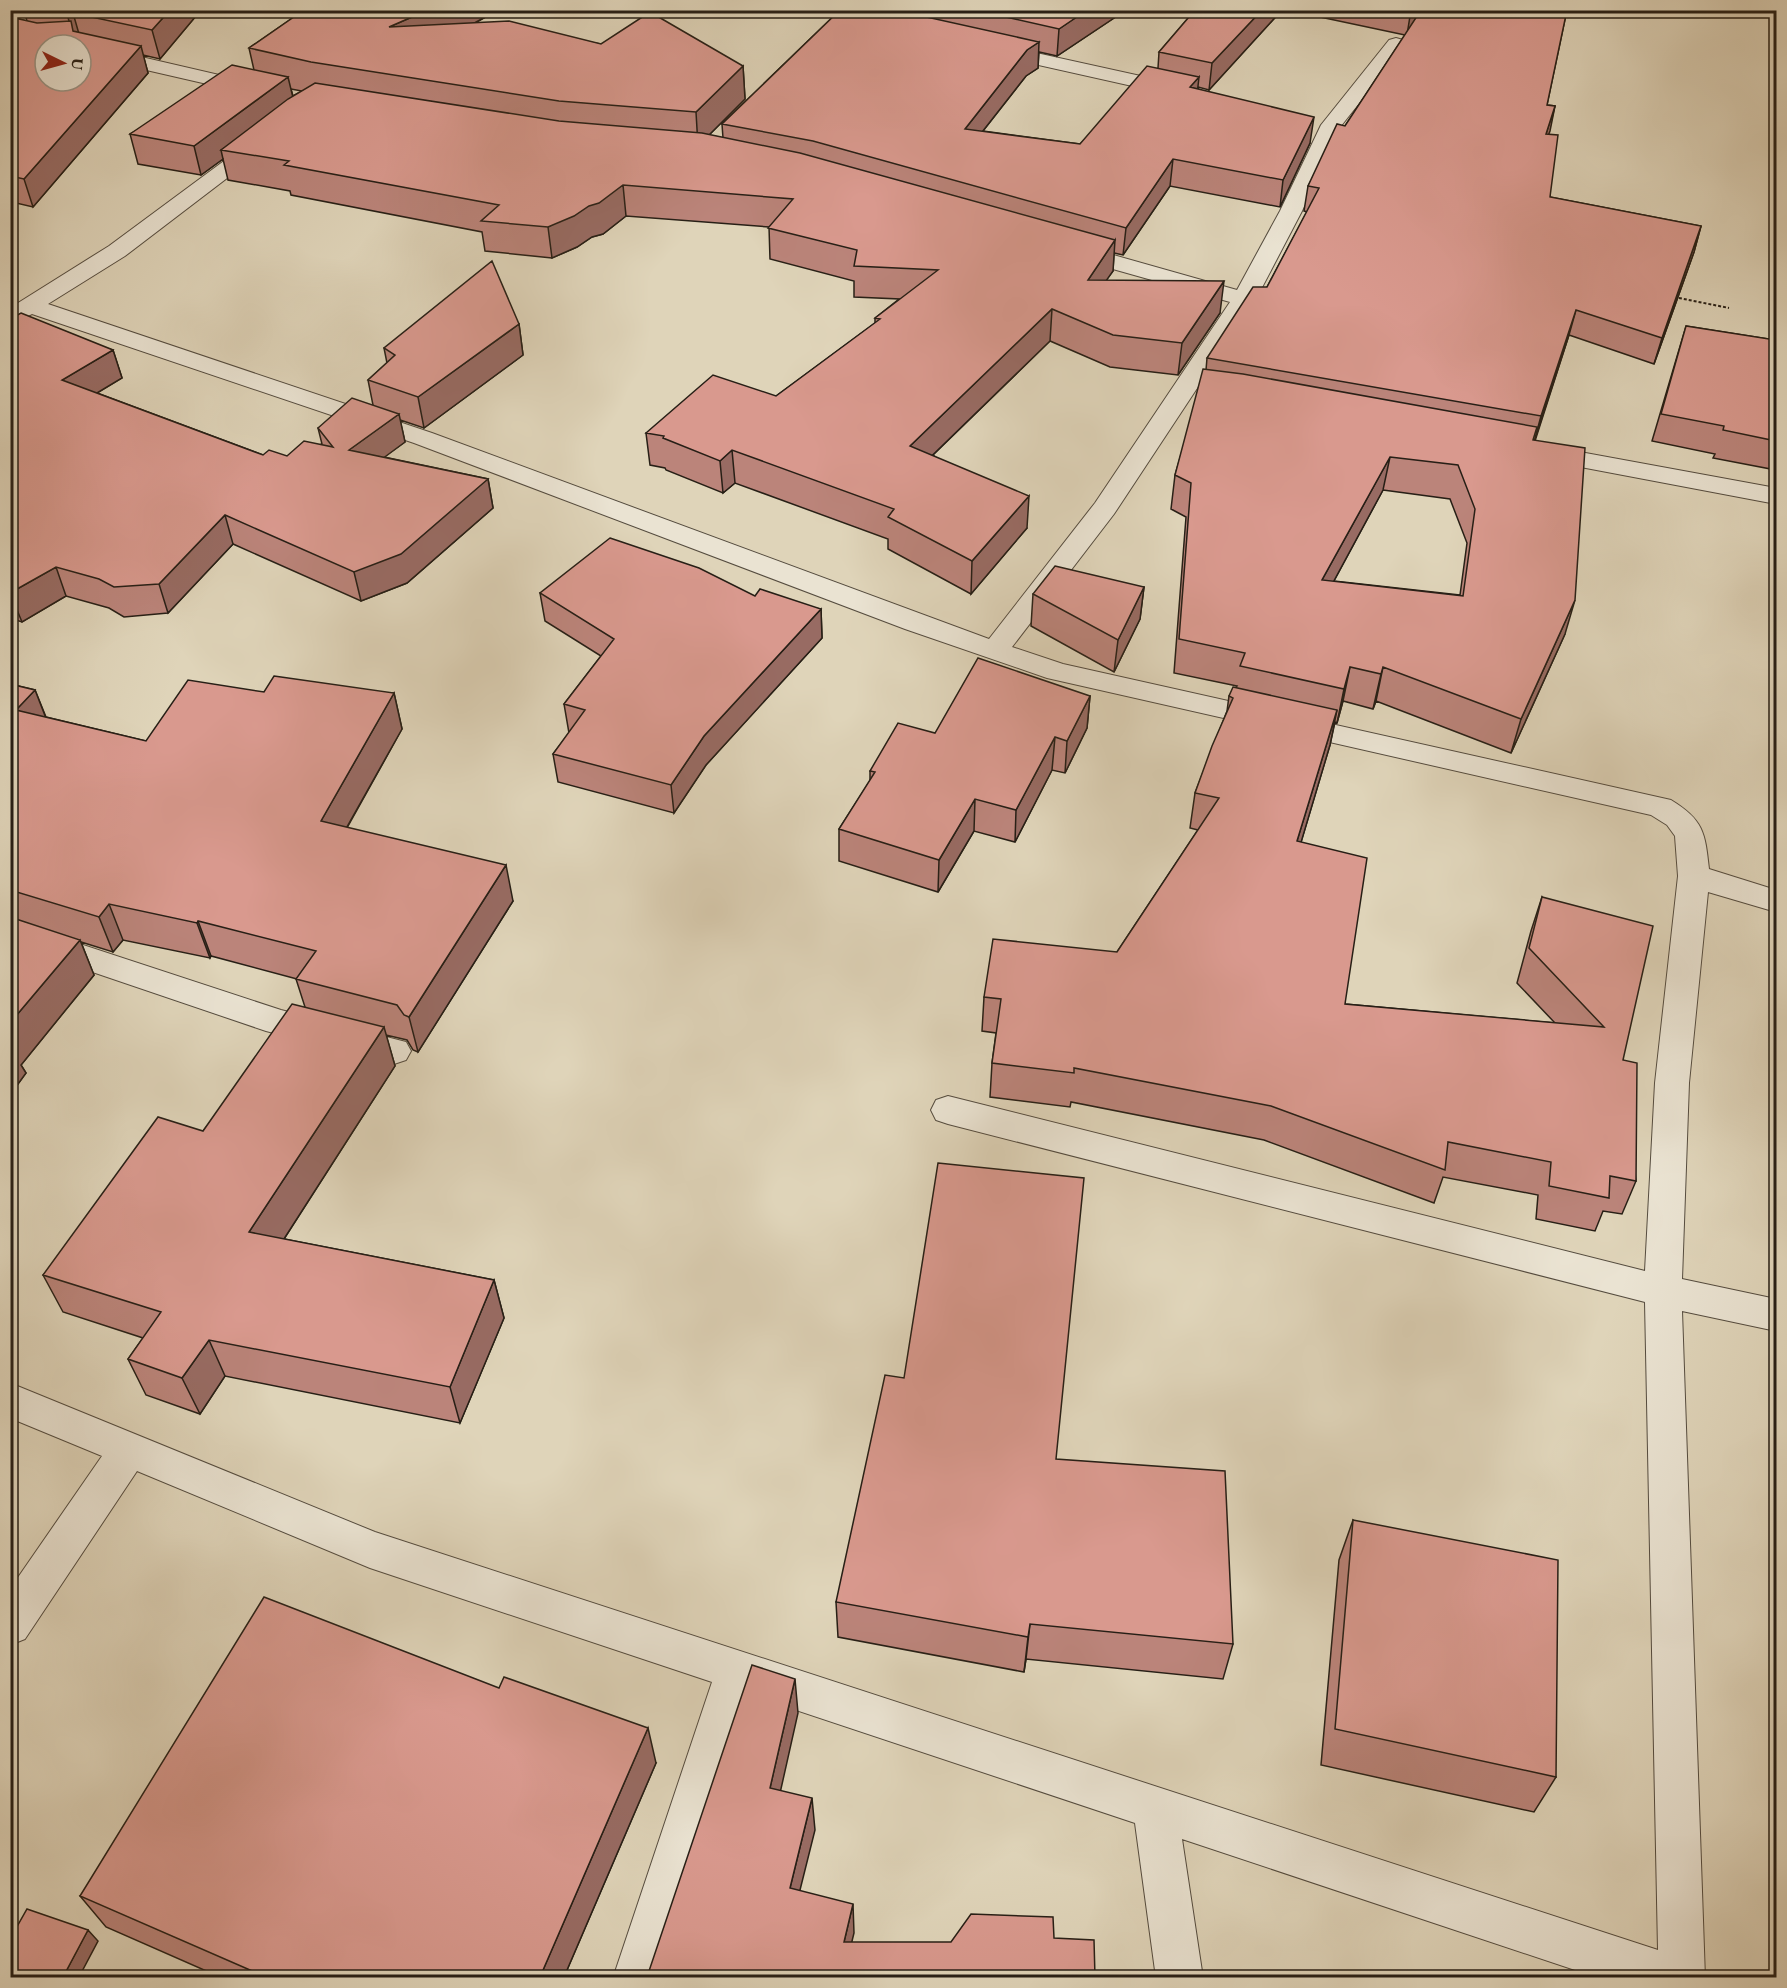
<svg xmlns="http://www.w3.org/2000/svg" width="1787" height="1988" viewBox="0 0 1787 1988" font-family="'EB Garamond',serif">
<rect width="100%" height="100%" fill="#dfd4b9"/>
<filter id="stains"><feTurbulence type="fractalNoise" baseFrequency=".00333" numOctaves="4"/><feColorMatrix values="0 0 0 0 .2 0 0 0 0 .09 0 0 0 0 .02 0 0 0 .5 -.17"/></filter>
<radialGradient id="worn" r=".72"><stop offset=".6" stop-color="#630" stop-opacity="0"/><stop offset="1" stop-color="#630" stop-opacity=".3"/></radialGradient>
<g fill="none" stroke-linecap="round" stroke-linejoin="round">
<defs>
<path id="minor" d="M 1396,38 L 1403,40 L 1406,44 L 1341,126 L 1302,211 L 1256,299 L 1114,514 L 1012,647 L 1063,664 L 1671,800 C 1704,820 1705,833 1709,869 L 1776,890 L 1776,912 L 1708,892 L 1689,1083 L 1682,1279 L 1776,1299 L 1776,1331 L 1682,1311 L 1705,1978 L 1599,1978 L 1182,1839 L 1203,1978 L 1156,1978 L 1135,1823 L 751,1695 L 660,1978 L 613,1978 L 712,1682 L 370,1568 L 137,1471 L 25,1639 L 10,1645 L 10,1589 L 102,1456 L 10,1418 L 10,1383 L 375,1532 L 1658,1950 L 1645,1302 L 948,1124 L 936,1120 L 931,1110 L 936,1100 L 948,1096 L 1645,1271 L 1655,1083 L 1678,876 L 1675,836 L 1667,825 L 1651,815 L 1047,678 L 905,629 L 414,443 L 32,314 L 10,325 L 10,308 L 109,246 L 255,138 L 262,136 L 269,138 L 272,142 L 269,146 L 125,256 L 48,304 L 432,433 L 989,639 L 1095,503 L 1230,302 L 1063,255 L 1060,250 L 1063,245 L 1071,243 L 1237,290 L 1280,211 L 1321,125 L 1389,40 Z
M 81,43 L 262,85 L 265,89 L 262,93 L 255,95 L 81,55 L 81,45 L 74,45 Z
M 996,44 L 1177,84 L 1184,86 L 1187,90 L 1184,94 L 1177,96 L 989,54 L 986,50 L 989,46 Z
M 1542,445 L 1776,488 L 1776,504 L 1533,458 L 1529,453 L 1533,448 Z
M 10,921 L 281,1010 L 406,1042 L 411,1051 L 406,1060 L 394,1064 L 266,1031 L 10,944 Z"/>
</defs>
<!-- minor casing -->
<use href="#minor" stroke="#554c3f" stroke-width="2"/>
<!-- path -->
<path stroke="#271f16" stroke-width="2" stroke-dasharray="3 2" stroke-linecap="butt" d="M 1674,297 L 1729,308"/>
<!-- minor -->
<use href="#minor" fill="#eae3d2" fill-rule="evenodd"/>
</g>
<!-- wall -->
<path fill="#bb847a" stroke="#271f16" stroke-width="1.5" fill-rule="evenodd" d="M 24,10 L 201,10 L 160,59 L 143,55 L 148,73 L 33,207 L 12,202 L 10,203 L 10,17 L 27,21 Z
M 304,10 L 498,10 L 475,23 L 601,44 L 743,66 L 745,99 L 709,135 L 723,138 L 722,124 L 840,10 L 1126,10 L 1057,56 L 1039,52 L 1038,68 L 1026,76 L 983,131 L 1080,144 L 1158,68 L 1159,52 L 1195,10 L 1282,10 L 1209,90 L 1198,87 L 1198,89 L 1310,143 L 1280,207 L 1170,186 L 1123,255 L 1114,253 L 1113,271 L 1106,280 L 1220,313 L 1178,375 L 1110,367 L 1050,341 L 933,455 L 1027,528 L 971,594 L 888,549 L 888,539 L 735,483 L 723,493 L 666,470 L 665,468 L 650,465 L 646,433 L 776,396 L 875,323 L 875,318 L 899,299 L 854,297 L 854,281 L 770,259 L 769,227 L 626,216 L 603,234 L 592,237 L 577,247 L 552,258 L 485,251 L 482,232 L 291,195 L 290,191 L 228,180 L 223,159 L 201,175 L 138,164 L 130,134 L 254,70 L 249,48 ZM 291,89 L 302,91 L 293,96 Z
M 1287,10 L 1567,10 L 1547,105 L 1555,106 L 1548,134 L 1550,197 L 1701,226 L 1694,252 L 1654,364 L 1569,335 L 1535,441 L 1565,634 L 1511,753 L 1376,701 L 1373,709 L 1343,701 L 1337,723 L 1335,722 L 1330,745 L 1301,842 L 1345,1004 L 1555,1023 L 1517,983 L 1531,931 L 1542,897 L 1623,1060 L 1636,1181 L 1622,1214 L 1603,1211 L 1595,1231 L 1536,1219 L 1538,1195 L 1443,1177 L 1434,1203 L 1264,1140 L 1071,1102 L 1070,1107 L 990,1097 L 992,1063 L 996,1033 L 982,1031 L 984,997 L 1117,952 L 1198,830 L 1190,828 L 1195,793 L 1227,711 L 1229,696 L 1237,686 L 1174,673 L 1186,517 L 1171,509 L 1175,475 L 1206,370 L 1207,358 L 1267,287 L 1307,212 L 1304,211 L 1308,186 L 1345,126 L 1405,35 ZM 1383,490 L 1450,499 L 1467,543 L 1460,595 L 1334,581 Z
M 10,319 L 113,350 L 122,378 L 97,393 L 263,455 L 287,456 L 322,444 L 318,428 L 373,405 L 368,380 L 387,363 L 384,348 L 519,324 L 523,355 L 424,428 L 400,420 L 405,442 L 384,457 L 488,479 L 493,508 L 407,583 L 361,601 L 233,544 L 168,613 L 124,617 L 109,608 L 66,596 L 22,622 L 10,618 Z
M 1686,326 L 1775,340 L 1776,337 L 1776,470 L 1713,458 L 1715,454 L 1652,441 Z
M 1144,587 L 1140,619 L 1114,672 L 1031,626 L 1033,594 Z
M 540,593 L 755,596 L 821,609 L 822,638 L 706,765 L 674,813 L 558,782 L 553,754 L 569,733 L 564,704 L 601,656 L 545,621 Z
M 10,684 L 35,690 L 46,717 L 146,741 L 264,692 L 394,693 L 402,729 L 347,828 L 513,901 L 418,1052 L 413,1050 L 407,1040 L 386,1035 L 395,1066 L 284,1239 L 494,1280 L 504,1318 L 460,1423 L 225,1376 L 200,1414 L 146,1395 L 128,1359 L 143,1338 L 63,1312 L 43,1275 L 203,1131 L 305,1007 L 296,979 L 297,979 L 211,956 L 210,958 L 123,940 L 113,952 L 81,942 L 94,975 L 21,1065 L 26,1073 L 10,1095 Z
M 1090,696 L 1087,728 L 1065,773 L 1052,770 L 1015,842 L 974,831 L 938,892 L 839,861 L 839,829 L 870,781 L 870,771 Z
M 1056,1459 L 1233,1644 L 1223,1679 L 1026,1659 L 1024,1672 L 838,1637 L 836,1602 Z
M 1353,1520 L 1556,1777 L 1534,1812 L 1321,1765 L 1339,1560 Z
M 656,1763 L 564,1977 L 220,1977 L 106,1927 L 80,1896 Z"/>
<!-- shaded-wall -->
<path fill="#986b63" stroke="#271f16" stroke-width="1.5" d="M 170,10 L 201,10 L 160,59 L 152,30 Z
M 428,10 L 498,10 L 460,31 L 389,27 Z
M 1087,10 L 1126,10 L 1057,56 L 1059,29 Z
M 1262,10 L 1282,10 L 1209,90 L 1212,63 Z
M 1411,10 L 1430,10 L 1407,35 Z
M 73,13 L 81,41 L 75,42 L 67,14 Z
M 1039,42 L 1038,68 L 1026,76 L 964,155 L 965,129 L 1027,50 Z
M 141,46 L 148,73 L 33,207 L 24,179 Z
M 743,66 L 745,99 L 698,146 L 696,112 Z
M 288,77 L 295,106 L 221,150 L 223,159 L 201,175 L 194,146 Z
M 1199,77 L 1196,104 L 1190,87 Z
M 1555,106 L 1550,131 L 1540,158 L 1546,134 Z
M 1314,117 L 1310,143 L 1280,207 L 1283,180 Z
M 1173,159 L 1170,186 L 1123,255 L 1126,228 Z
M 623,185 L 626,216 L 603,234 L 592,237 L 577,247 L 552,258 L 548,227 Z
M 1701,226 L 1694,252 L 1654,364 L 1662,338 Z
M 1115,240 L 1113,271 L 1085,311 L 1088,280 Z
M 1224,281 L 1220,313 L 1178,375 L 1182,343 Z
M 1052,309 L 1050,341 L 909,478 L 910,446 Z
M 1576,310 L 1569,335 L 1534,442 L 1541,416 Z
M 519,324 L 523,355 L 424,428 L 418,397 Z
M 113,350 L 122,378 L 72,408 L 62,380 Z
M 399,414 L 405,442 L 355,479 L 349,450 Z
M 732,450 L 735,483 L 723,493 L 720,461 Z
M 1390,457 L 1383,490 L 1316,614 L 1322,580 Z
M 488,479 L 493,508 L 407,583 L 361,601 L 354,572 Z
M 1029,496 L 1027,528 L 971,594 L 972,561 Z
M 225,515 L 233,544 L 168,613 L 159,584 Z
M 56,567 L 66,596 L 22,622 L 10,593 Z
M 1144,587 L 1140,619 L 1114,672 L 1118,640 Z
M 1575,600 L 1565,634 L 1511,753 L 1521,719 Z
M 821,609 L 822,638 L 706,765 L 674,813 L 671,785 L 704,736 Z
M 1350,667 L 1343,701 L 1337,723 L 1344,689 Z
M 1383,667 L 1376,701 L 1373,709 L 1381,674 Z
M 35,690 L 49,726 L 16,710 Z
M 394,693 L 402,729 L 330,857 L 321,821 Z
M 1090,696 L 1087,728 L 1065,773 L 1067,741 Z
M 1337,710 L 1330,745 L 1291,876 L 1297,841 Z
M 1055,737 L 1052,770 L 1015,842 L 1016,810 Z
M 975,799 L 974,831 L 938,892 L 939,860 Z
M 506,865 L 513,901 L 418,1052 L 409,1017 Z
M 109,904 L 123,940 L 113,952 L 99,917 Z
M 198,921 L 211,956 L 210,958 L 197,923 Z
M 80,940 L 94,975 L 21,1065 L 26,1073 L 10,1095 L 10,1023 Z
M 384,1027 L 395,1066 L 264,1270 L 249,1232 Z
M 494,1280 L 504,1318 L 460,1423 L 450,1387 Z
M 209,1340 L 225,1376 L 200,1414 L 182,1378 Z
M 1030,1624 L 1026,1659 L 1024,1672 L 1028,1637 Z
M 795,1679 L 798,1713 L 774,1820 L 770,1788 Z
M 648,1728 L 656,1763 L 564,1977 L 540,1977 Z
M 812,1798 L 815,1830 L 793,1918 L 790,1888 Z
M 853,1904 L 854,1933 L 845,1970 L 844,1942 Z
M 88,1930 L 98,1941 L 79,1977 L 63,1977 Z"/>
<!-- building -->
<path fill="#d9998e" stroke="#271f16" stroke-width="1.5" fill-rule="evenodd" d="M 62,10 L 170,10 L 152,30 L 73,13 L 67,14 Z
M 304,10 L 428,10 L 389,27 L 509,21 L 601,44 L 650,12 L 743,66 L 696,112 L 559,101 L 311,62 L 249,48 Z
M 840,10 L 895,10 L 1039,42 L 1027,50 L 965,129 L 1080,144 L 1147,66 L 1199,77 L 1190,87 L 1314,117 L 1283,180 L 1173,159 L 1126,228 L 813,141 L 722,124 Z
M 975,10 L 1087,10 L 1059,29 Z
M 1195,10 L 1262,10 L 1212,63 L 1159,52 Z
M 1421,10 L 1567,10 L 1547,105 L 1555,106 L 1546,134 L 1558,135 L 1550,197 L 1701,226 L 1662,338 L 1576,310 L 1541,416 L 1207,358 L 1253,287 L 1267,287 L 1319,188 L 1308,186 L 1337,124 L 1345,126 Z
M 10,17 L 37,23 L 71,21 L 73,31 L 141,46 L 24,179 L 10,176 ZM 45,45 L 81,45 L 81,81 L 45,81 Z
M 232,65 L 288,77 L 194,146 L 130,134 Z
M 315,83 L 559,121 L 702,133 L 800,153 L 1115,240 L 1088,280 L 1224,281 L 1182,343 L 1113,335 L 1052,309 L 910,446 L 1029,496 L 972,561 L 888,517 L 894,509 L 732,450 L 720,461 L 663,438 L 664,436 L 646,433 L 713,375 L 776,396 L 880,319 L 875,318 L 938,270 L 854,266 L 857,250 L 768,228 L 793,199 L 623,185 L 599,203 L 589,206 L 574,216 L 548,227 L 481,221 L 499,205 L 284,165 L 289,161 L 221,150 L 288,99 Z
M 492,261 L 519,324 L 418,397 L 368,380 L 395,355 L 384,348 Z
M 21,313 L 113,350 L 62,380 L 263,455 L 269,450 L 287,456 L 304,441 L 333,447 L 318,428 L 352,398 L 399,414 L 349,450 L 488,479 L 401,554 L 354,572 L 225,515 L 159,584 L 114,587 L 99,579 L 56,567 L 10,593 L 10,319 Z
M 1686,326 L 1775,340 L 1776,337 L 1776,441 L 1723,430 L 1724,426 L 1661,414 Z
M 1203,369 L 1243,374 L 1537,427 L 1533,440 L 1585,448 L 1575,600 L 1521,719 L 1383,667 L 1381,674 L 1350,667 L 1344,689 L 1240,666 L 1245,653 L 1179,639 L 1191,483 L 1175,475 ZM 1390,457 L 1458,465 L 1475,509 L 1463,596 L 1322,580 Z
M 610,538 L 699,568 L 755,596 L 760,589 L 821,609 L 704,736 L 671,785 L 553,754 L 585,710 L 564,704 L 614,639 L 540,593 Z
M 1055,566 L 1144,587 L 1118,640 L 1033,594 Z
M 978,658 L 1090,696 L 1067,741 L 1055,737 L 1016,810 L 975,799 L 939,860 L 839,829 L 875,772 L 870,771 L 898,723 L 935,733 Z
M 274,676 L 394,693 L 321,821 L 506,865 L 409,1017 L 404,1015 L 397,1005 L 296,979 L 316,951 L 198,921 L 197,923 L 109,904 L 99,917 L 10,890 L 10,684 L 35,690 L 16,710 L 146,741 L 188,680 L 264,692 Z
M 1233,687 L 1337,710 L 1297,841 L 1367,858 L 1345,1004 L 1604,1027 L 1529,948 L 1542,897 L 1653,926 L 1623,1060 L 1637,1063 L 1636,1181 L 1610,1176 L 1609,1198 L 1549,1186 L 1551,1162 L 1448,1142 L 1445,1170 L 1271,1106 L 1074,1068 L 1074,1073 L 992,1063 L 1001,999 L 984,997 L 993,939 L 1117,952 L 1219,798 L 1195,793 L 1212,746 L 1233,698 L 1229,696 Z
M 10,917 L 80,940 L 10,1023 Z
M 292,1004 L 384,1027 L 249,1232 L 494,1280 L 450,1387 L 209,1340 L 182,1378 L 128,1359 L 161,1312 L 43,1275 L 158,1117 L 203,1131 Z
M 938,1163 L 1084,1178 L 1056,1459 L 1225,1471 L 1233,1644 L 1030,1624 L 1028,1637 L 836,1602 L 885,1375 L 904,1378 Z
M 1353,1520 L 1558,1560 L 1556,1777 L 1335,1729 Z
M 264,1597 L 499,1688 L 504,1677 L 648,1728 L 540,1977 L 266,1977 L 80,1896 Z
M 752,1665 L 795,1679 L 770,1788 L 812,1798 L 790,1888 L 853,1904 L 844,1942 L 951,1942 L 971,1914 L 1053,1917 L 1054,1938 L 1094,1940 L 1095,1977 L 647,1977 Z
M 27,1909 L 88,1930 L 63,1977 L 10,1977 L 10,1939 Z"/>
<!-- margin -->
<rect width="1787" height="1988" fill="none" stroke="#dfd4b9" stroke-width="36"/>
<rect x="12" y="12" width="1763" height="1964" fill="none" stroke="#271f16" stroke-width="3"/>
<rect x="18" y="18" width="1751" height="1952" fill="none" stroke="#271f16" stroke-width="1.5"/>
<!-- north arrow -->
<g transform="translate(63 63) rotate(95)"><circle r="28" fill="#eae3d2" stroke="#9c9587" stroke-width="1.5"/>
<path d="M0-4.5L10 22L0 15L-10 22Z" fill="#8f2418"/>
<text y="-9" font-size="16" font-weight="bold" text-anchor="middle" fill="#271f16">U</text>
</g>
<rect width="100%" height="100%" filter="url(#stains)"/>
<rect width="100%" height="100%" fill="url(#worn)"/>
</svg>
